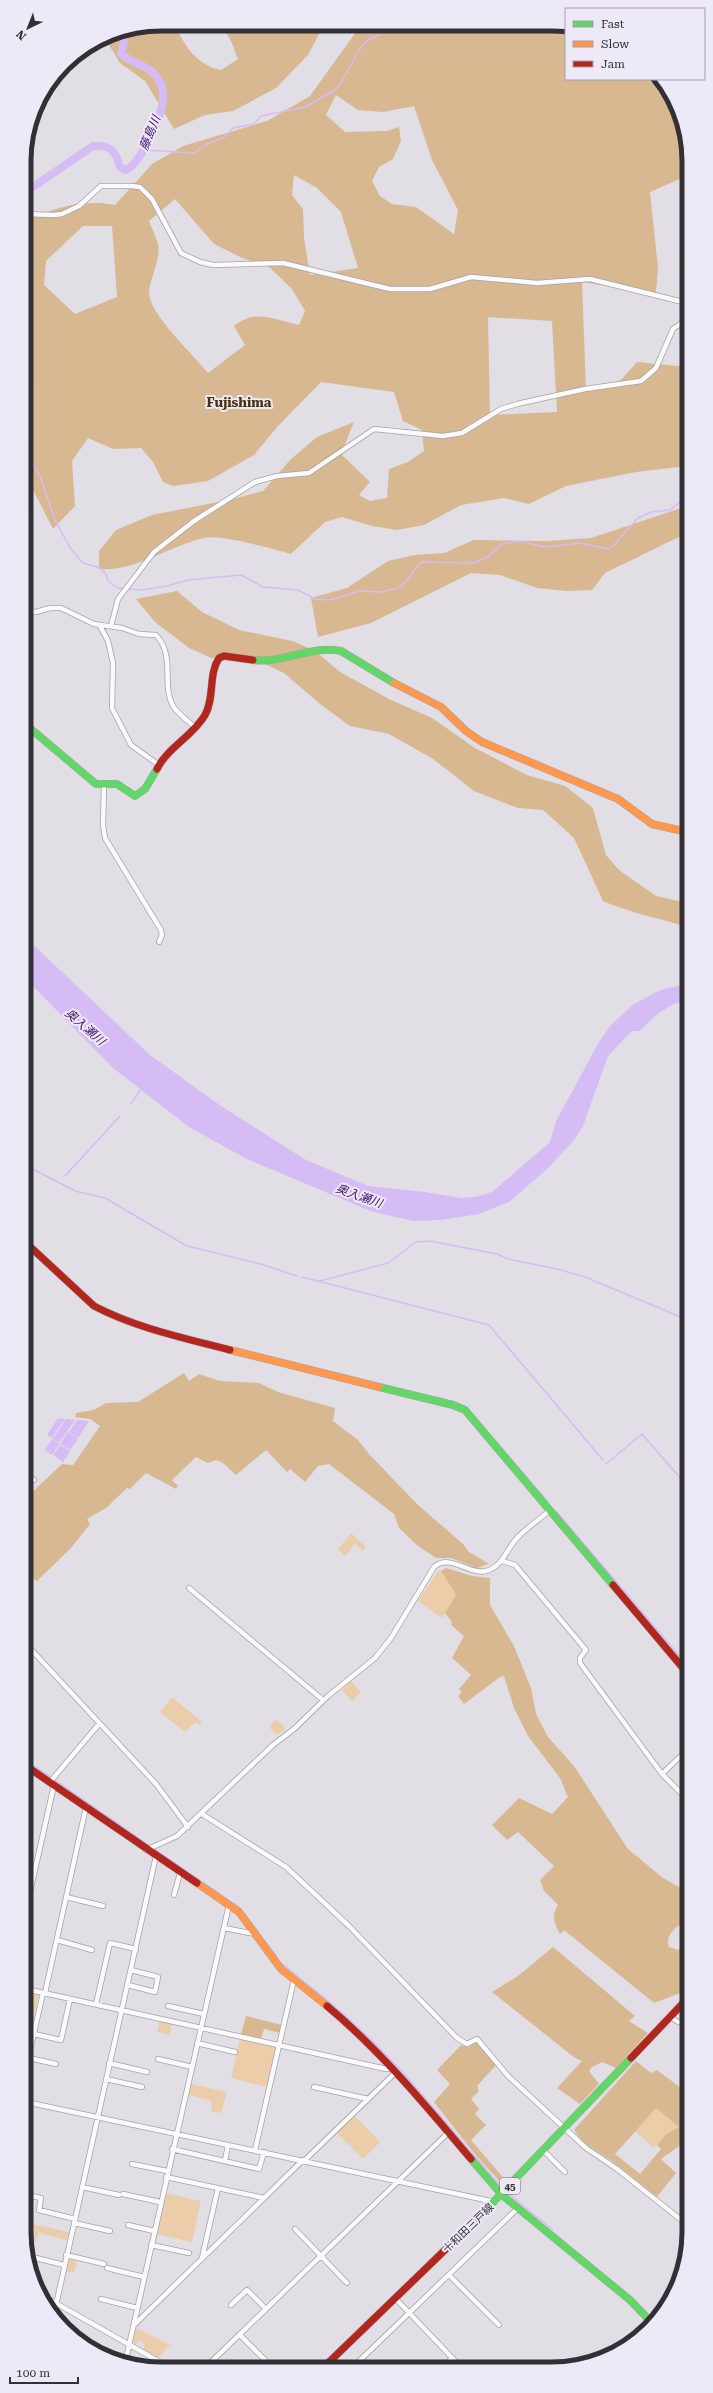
<svg xmlns="http://www.w3.org/2000/svg" width="713" height="2393" viewBox="0 0 713 2393" font-family="'Roboto Serif','Noto Sans JP',serif">
<rect width="100%" height="100%" fill="#e2dee6"/>
<!-- green -->
<path fill="#eccdaa" d="M 351,1533 L 366,1547 L 363,1551 L 355,1544 L 345,1556 L 338,1549 Z
M 438,1571 L 441,1571 L 456,1595 L 442,1618 L 418,1601 Z
M 351,1681 L 361,1692 L 352,1701 L 342,1690 Z
M 172,1697 L 202,1722 L 199,1725 L 195,1722 L 185,1732 L 160,1712 Z
M 276,1719 L 286,1729 L 277,1735 L 269,1727 Z
M 26,1992 L 36,1994 L 38,1997 L 26,2050 Z
M 160,2021 L 172,2024 L 170,2035 L 157,2032 Z
M 240,2038 L 276,2046 L 267,2087 L 231,2078 Z
M 190,2084 L 227,2092 L 221,2113 L 211,2111 L 212,2104 L 209,2100 L 188,2095 Z
M 656,2107 L 679,2127 L 665,2135 L 654,2148 L 635,2131 Z
M 354,2115 L 380,2142 L 363,2159 L 336,2132 Z
M 165,2193 L 201,2201 L 192,2242 L 156,2234 Z
M 33,2224 L 69,2232 L 67,2240 L 38,2233 L 35,2244 L 29,2243 Z
M 68,2259 L 77,2260 L 74,2273 L 66,2271 Z
M 136,2328 L 170,2345 L 158,2358 L 143,2349 L 145,2344 L 139,2340 L 136,2345 L 133,2342 Z"/>
<!-- forest -->
<path fill="#d8b891" fill-rule="evenodd" d="M 161,24 L 175,24 C 183,45 198,66 221,70 L 238,59 L 231,41 L 221,24 L 324,25 L 308,55 L 276,88 L 233,111 L 205,115 L 174,129 L 145,81 L 120,63 L 104,37 L 109,34 Z
M 361,25 L 566,27 L 566,79 L 659,79 L 675,100 L 686,135 L 687,310 L 684,177 L 650,192 L 658,268 L 656,293 L 582,282 L 586,390 L 621,380 L 637,362 L 687,367 L 687,466 L 636,472 L 566,486 L 529,504 L 504,498 L 461,505 L 424,525 L 397,530 L 372,526 L 342,517 L 325,522 L 291,554 C 274,549 220,534 204,538 C 168,546 136,572 99,569 L 99,551 L 116,530 L 152,515 L 233,499 L 263,491 L 291,459 L 317,437 L 354,422 L 341,454 L 370,482 L 359,495 L 370,501 L 387,498 L 389,469 L 408,462 L 424,451 L 422,430 L 403,421 L 394,392 L 321,382 L 278,426 L 254,455 L 208,481 L 173,486 L 163,482 L 153,462 L 141,448 L 113,449 L 88,438 L 72,461 L 75,506 L 53,529 L 25,474 L 24,221 C 56,208 80,199 115,205 L 152,164 L 183,146 L 267,121 L 310,96 ZM 336,95 L 358,110 L 383,112 L 414,106 L 432,160 L 458,210 L 454,234 L 416,207 L 392,204 L 380,196 L 372,181 L 379,167 L 393,159 L 401,141 L 399,127 L 387,131 L 345,132 L 326,115 ZM 294,175 L 317,188 L 341,212 L 358,268 L 310,275 L 304,238 L 303,209 L 292,195 ZM 175,199 L 214,244 L 242,258 L 269,267 L 292,289 L 305,311 L 299,325 C 276,320 256,308 234,326 L 245,345 L 208,373 C 194,355 148,313 149,292 C 150,277 161,260 158,244 C 156,237 152,229 149,221 ZM 83,226 L 112,226 L 117,297 L 75,314 L 44,285 L 46,261 ZM 488,317 L 552,321 L 557,412 L 490,415 Z
M 687,506 L 687,533 L 605,573 L 592,590 L 566,591 L 537,588 L 500,575 L 471,573 L 371,623 L 318,637 L 311,598 L 347,588 L 388,561 L 415,555 L 444,553 L 474,540 L 546,541 L 591,538 Z
M 177,591 L 202,612 L 239,630 L 292,641 L 314,650 L 340,672 L 391,700 L 432,718 L 475,748 L 527,775 L 565,786 L 593,808 L 606,855 L 619,870 L 656,896 L 687,903 L 687,927 C 659,918 630,913 603,901 L 574,838 L 543,810 L 518,808 L 474,791 L 433,759 L 389,734 L 350,726 L 320,704 L 284,673 L 250,657 L 211,658 L 189,648 L 155,622 L 136,599 Z
M 184,1373 L 189,1381 L 199,1374 L 220,1381 L 259,1383 L 278,1392 L 335,1408 L 333,1421 L 358,1440 L 369,1454 L 418,1505 L 463,1544 L 469,1552 L 489,1564 L 477,1568 L 451,1558 L 436,1558 L 418,1546 L 399,1528 L 394,1514 L 329,1464 L 318,1466 L 305,1482 L 290,1469 L 287,1472 L 266,1450 L 236,1475 L 223,1463 L 216,1460 L 208,1463 L 196,1457 L 172,1480 L 178,1486 L 176,1489 L 146,1473 L 130,1489 L 127,1488 L 106,1508 L 87,1519 L 90,1524 L 71,1548 L 37,1581 L 26,1576 L 26,1498 L 62,1464 L 73,1465 L 100,1426 L 90,1419 L 75,1417 L 76,1413 L 94,1410 L 106,1403 L 138,1402 Z
M 446,1568 L 472,1576 L 490,1578 L 490,1605 L 514,1646 L 531,1688 L 536,1714 L 548,1737 L 574,1766 L 628,1849 L 663,1878 L 688,1892 L 688,1922 C 677,1924 664,1936 669,1947 L 678,1950 L 688,1943 L 688,1982 L 683,1992 L 654,2003 L 564,1930 L 560,1934 C 554,1923 551,1916 558,1905 L 544,1891 L 540,1880 L 554,1866 L 518,1832 L 507,1840 L 492,1825 L 519,1798 L 552,1814 L 568,1797 L 560,1778 L 528,1736 L 514,1708 L 504,1676 L 500,1677 L 464,1704 L 458,1696 L 462,1692 L 459,1689 L 471,1675 L 452,1658 L 464,1636 L 451,1625 L 452,1622 L 445,1613 L 456,1595 L 441,1571 Z
M 553,1947 L 635,2016 L 629,2021 L 648,2033 L 616,2068 L 602,2062 L 592,2067 L 589,2071 L 599,2084 L 580,2104 L 557,2088 L 582,2061 L 575,2058 L 492,1992 L 518,1976 Z
M 246,2016 L 282,2025 L 280,2033 L 264,2029 L 261,2039 L 241,2034 Z
M 476,2041 L 497,2064 L 477,2086 L 479,2091 L 471,2099 L 479,2109 L 475,2114 L 486,2125 L 471,2140 L 507,2182 L 504,2186 L 474,2153 L 434,2102 L 450,2084 L 437,2070 L 461,2045 L 469,2047 Z
M 636,2061 L 651,2073 L 657,2070 L 689,2094 L 689,2146 L 682,2144 L 661,2159 L 676,2173 L 657,2197 L 612,2161 L 584,2143 L 574,2130 ZM 656,2108 L 679,2127 L 665,2135 L 657,2145 L 661,2149 L 640,2174 L 615,2154 Z"/>
<!-- water -->
<path fill="#d5bcf5" d="M 25,937 L 150,1055 L 221,1106 L 306,1160 L 368,1186 L 425,1192 L 462,1198 L 475,1197 L 492,1192 L 550,1142 L 556,1121 L 599,1042 L 611,1025 L 634,1004 L 660,990 L 687,984 L 687,1004 C 675,996 648,1022 640,1031 L 632,1031 L 608,1056 L 583,1126 L 575,1139 L 547,1169 L 509,1202 L 496,1207 L 479,1214 L 441,1220 L 414,1221 L 373,1212 L 247,1159 L 189,1127 L 113,1068 L 25,978 Z
M 58,1418 L 65,1419 L 52,1438 L 47,1435 Z
M 66,1419 L 75,1420 L 59,1443 L 53,1439 Z
M 77,1420 L 89,1421 L 78,1438 L 69,1432 Z
M 68,1432 L 78,1439 L 70,1450 L 60,1444 Z
M 52,1439 L 59,1444 L 52,1455 L 45,1450 Z
M 60,1445 L 70,1451 L 63,1462 L 53,1455 Z"/>
<g fill="none" stroke-linecap="round" stroke-linejoin="round">
<!-- stream -->
<path stroke="#d5bcf5" stroke-width="1.5" d="M 144,150 L 194,153 L 207,144 L 223,138 L 233,128 L 254,124 L 261,116 L 305,107 L 335,90 L 341,83 L 360,48 L 368,40 L 379,35 L 386,25
M 25,449 L 41,479 L 55,520 L 70,548 L 83,563 L 100,568 L 106,574 L 108,581 L 118,588 L 142,590 L 167,586 L 188,580 L 241,575 L 263,587 L 298,590 L 315,599 L 330,600 L 359,591 L 381,592 L 398,588 L 402,586 L 421,562 L 474,563 L 489,556 L 502,544 L 519,541 L 545,547 L 580,543 L 608,549 L 614,545 L 638,518 L 651,512 L 670,510 L 687,496
M 131,1104 L 141,1089
M 25,1165 L 75,1191 L 105,1198 L 187,1246 L 261,1264 L 297,1276
M 65,1176 L 120,1116
M 302,1277 L 489,1325 L 603,1460
M 320,1281 L 388,1263 L 416,1242 L 430,1241 L 497,1254 L 508,1259 L 557,1269 L 585,1277 L 688,1320
M 435,1397 L 447,1400
M 456,1403 L 465,1407
M 497,1443 L 548,1502
M 606,1464 L 642,1434 L 688,1487
M 556,1511 L 688,1666
M 26,1760 L 150,1846
M 154,1849 L 239,1907 L 277,1957
M 283,1964 C 306,1984 331,2002 353,2023 C 409,2073 452,2133 503,2188
M 508,2193 L 552,2229"/>
<!-- river -->
<path stroke="#d5bcf5" stroke-width="8" d="M 24,193 L 93,146 C 109,144 116,151 120,167 L 125,170 C 140,166 162,115 163,100 C 164,93 162,85 158,79 C 150,65 133,64 121,54 L 124,42 L 121,32"/>
<defs>
<path id="street" d="M 24,214 L 54,215 L 62,214 L 79,206 L 101,186 L 131,186 L 140,187 L 152,199 L 181,253 L 200,262 L 213,265 L 283,263 L 390,289 L 430,289 L 471,277 L 537,283 L 590,279 L 687,303
M 25,611 L 36,612 L 50,608 L 61,608 L 94,624 L 122,628 L 139,634 L 156,635 C 176,656 161,684 173,706 C 178,714 189,722 196,728
M 100,626 L 108,641 L 113,663 L 112,708 L 131,745 L 159,765
M 111,626 L 118,599 L 154,552 L 194,521 L 255,482 L 277,476 L 309,473 L 374,429 L 443,436 L 462,433 L 501,409 L 517,404 L 585,389 L 641,381 L 656,368 L 673,329 L 687,319
M 104,785 L 103,825 L 105,838 L 161,930 L 162,935 L 159,942
M 26,1474 L 34,1480
M 502,1561 L 515,1565 L 586,1650 L 580,1658 L 580,1663 L 662,1774 L 688,1800
M 189,1588 L 323,1700
M 26,1644 L 156,1784 L 188,1827
M 662,1774 L 688,1749
M 50,1782 L 99,1724
M 202,1814 L 286,1867 L 349,1926 L 457,2038 L 467,2044 L 477,2039 L 508,2076 L 586,2148 L 617,2169 L 680,2219
M 146,1850 L 177,1836 L 273,1745 L 294,1729 L 328,1696 L 375,1658 L 391,1638 L 434,1567 C 450,1553 468,1575 486,1571 C 503,1567 507,1547 519,1536 C 528,1527 540,1519 550,1510
M 174,1895 L 180,1873
M 66,1897 L 103,1906
M 26,1910 L 54,1785
M 224,1928 L 255,1934
M 57,1940 L 92,1950
M 128,1985 L 155,1992 L 158,1977 L 131,1970
M 26,1989 L 386,2069 L 393,2068
M 45,1993 L 86,1807
M 96,2004 L 110,1943 L 136,1949
M 168,2006 L 204,2014
M 672,2018 L 678,2022 L 688,2023
M 34,2034 L 61,2040 L 70,1999
M 197,2043 L 235,2052
M 29,2058 L 56,2064
M 158,2059 L 192,2067
M 109,2063 L 147,2072
M 26,2068 L 43,1993
M 106,2079 L 142,2087
M 314,2087 L 368,2099
M 26,2102 L 495,2202
M 172,2149 L 259,2169 L 264,2152
M 255,2150 L 294,1980
M 544,2151 L 565,2172
M 305,2160 L 396,2072
M 225,2161 L 228,2145
M 132,2164 L 167,2171
M 166,2177 L 264,2198
M 82,2187 L 119,2195
M 123,2194 L 160,2202
M 27,2195 L 41,2198 L 39,2210 L 75,2219
M 74,2223 L 110,2231
M 128,2225 L 154,2231
M 27,2227 L 28,2227
M 295,2229 L 347,2283
M 151,2245 L 189,2253
M 66,2255 L 104,2264
M 32,2257 L 64,2265
M 202,2258 L 218,2188
M 107,2268 L 144,2277
M 449,2275 L 499,2325
M 38,2293 L 167,2366
M 395,2298 L 460,2366
M 101,2299 L 137,2308
M 231,2305 L 247,2290 L 266,2309
M 54,2314 L 156,1856
M 133,2326 L 303,2160
M 240,2335 L 267,2362
M 125,2363 L 229,1905
M 207,2366 L 449,2132
M 354,2366 L 518,2208
M 444,2366 L 452,2358"/>
<path id="fast" d="M 253,660 C 283,664 310,645 341,651 L 394,683
M 25,724 L 96,784 L 117,784 L 135,796 L 145,789 L 157,769
M 379,1387 L 453,1405 L 465,1410 L 613,1585
M 471,2159 L 502,2195 L 630,2300 L 653,2324
M 476,2220 L 631,2058"/>
<path id="slow" d="M 394,683 L 441,707 L 466,731 L 482,742 L 618,799 L 652,824 L 687,832
M 230,1350 L 379,1387
M 197,1883 L 239,1912 L 281,1969 L 327,2006"/>
<path id="jam" d="M 157,769 C 168,747 193,736 205,715 C 215,697 208,675 219,658 L 224,656 L 253,660
M 25,1242 L 94,1306 C 136,1328 184,1338 230,1350
M 613,1585 L 688,1674
M 26,1766 L 197,1883
M 327,2006 C 381,2051 426,2106 471,2159
M 631,2058 L 688,1998
M 325,2366 L 476,2220"/>
</defs>
<!-- street casing -->
<use href="#street" stroke="#a4a2a7" stroke-width="6"/>
<!-- fast casing -->
<use href="#fast" stroke="#a4a2a7" stroke-width="8"/>
<!-- slow casing -->
<use href="#slow" stroke="#a4a2a7" stroke-width="8"/>
<!-- jam casing -->
<use href="#jam" stroke="#a4a2a7" stroke-width="8"/>
<!-- street -->
<use href="#street" stroke="#fbfafb" stroke-width="4.5"/>
<!-- fast -->
<use href="#fast" stroke="#63d668" stroke-width="7"/>
<!-- slow -->
<use href="#slow" stroke="#ff974d" stroke-width="7"/>
<!-- jam -->
<use href="#jam" stroke="#b3261e" stroke-width="7"/>
</g>
<g text-anchor="middle" stroke-width="4" stroke-linejoin="round" paint-order="stroke">
<!-- shield labels -->
<rect fill="#eee9f6" stroke="#6a686f" stroke-width="1" x="500" y="2178" width="20" height="16" rx="3"/>
<g font-size="10" font-weight="bold" fill="#323035">
<text x="510" y="2190">45</text>
</g>
<!-- street labels -->
<g font-size="11" fill="#323035" stroke="#eee9f6">
<text transform="translate(468 2228) rotate(-44)" y="4">十和田三戸線</text>
</g>
<!-- water labels -->
<g font-size="12" font-style="italic" fill="#43106b" stroke="#eee9f6">
<text transform="translate(150 133) rotate(-67)" y="4">藤島川</text>
<text transform="translate(85 1027) rotate(41)" y="4">奥入瀬川</text>
<text transform="translate(359 1196) rotate(20)" y="4">奥入瀬川</text>
</g>
<!-- quarter labels -->
<g font-size="13" font-weight="bold" fill="#49320e" stroke="#eee9f6">
<text x="239" y="407">Fujishima</text>
</g>
</g>
<!-- crop -->
<path d="M0 0H713V2393H0ZM161 31H552A130 130 0 0 1 682 161V2232A130 130 0 0 1 552 2362H161A130 130 0 0 1 31 2232V161A130 130 0 0 1 161 31Z" fill="#eee9f6" fill-rule="evenodd"/>
<path fill="none" stroke="#323035" stroke-width="5" d="M161 31H552A130 130 0 0 1 682 161V2232A130 130 0 0 1 552 2362H161A130 130 0 0 1 31 2232V161A130 130 0 0 1 161 31Z"/>
<!-- legend -->
<rect x="565" y="8" width="140" height="72" fill="#eee9f6" stroke="#a39fa9"/>
<rect x="573" y="21" width="20" height="6" fill="#63d668" stroke="#a39fa9"/>
<text x="601" y="28" font-size="12" fill="#323035">Fast</text>
<rect x="573" y="41" width="20" height="6" fill="#ff974d" stroke="#a39fa9"/>
<text x="601" y="48" font-size="12" fill="#323035">Slow</text>
<rect x="573" y="61" width="20" height="6" fill="#b3261e" stroke="#a39fa9"/>
<text x="601" y="68" font-size="12" fill="#323035">Jam</text>
<!-- north arrow -->
<g transform="translate(28 28) rotate(223)" stroke="#eee9f6" stroke-width="3" paint-order="stroke">
<path d="M0-3L7 15L0 10L-7 15Z" fill="#323035"/>
<text y="-6" font-size="11" font-weight="bold" text-anchor="middle" fill="#323035">N</text>
</g>
<!-- scale -->
<path d="M10 2377v6h68v-6" fill="none" stroke="#323035" stroke-width="2"/>
<text x="16" y="2377" font-size="12" fill="#323035" stroke="#eee9f6" stroke-width="3" paint-order="stroke">100 m</text>
</svg>
